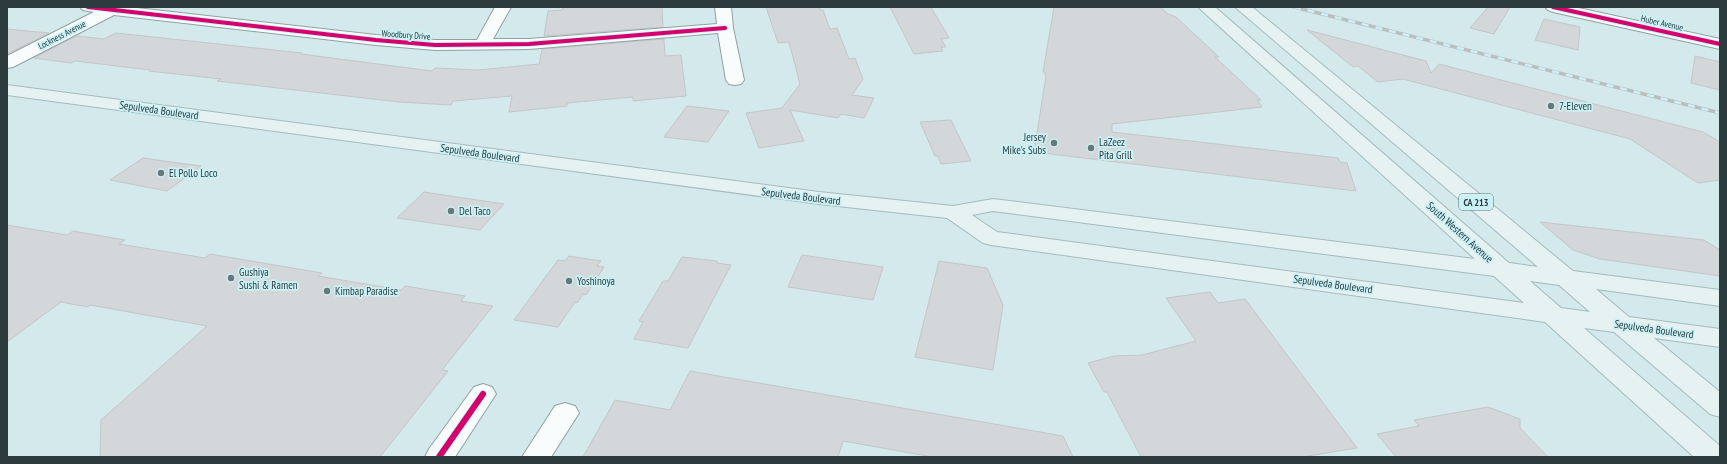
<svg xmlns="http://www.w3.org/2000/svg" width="1727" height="464" viewBox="0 0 1727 464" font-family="'PT Sans Narrow',sans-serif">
<rect width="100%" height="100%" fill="#d4e9ec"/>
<!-- building -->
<path fill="#d4d7d9" stroke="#c4c6c8" d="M 563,7 L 662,7 L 663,27 L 544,36 L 548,11 L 562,10 Z
M 766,7 L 819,7 L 820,10 L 823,10 L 830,29 L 837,28 L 849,59 L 855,58 L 863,79 L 852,95 L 874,98 L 864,118 L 841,114 L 838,118 L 790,110 L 804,141 L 759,148 L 746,113 L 782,108 L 800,84 L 789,42 L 778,43 Z
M 890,7 L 931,7 L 949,38 L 941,39 L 946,47 L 941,47 L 943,51 L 914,54 Z
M 1054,7 L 1160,7 L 1168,14 L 1176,17 L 1219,57 L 1215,57 L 1261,100 L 1257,100 L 1262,107 L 1112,124 L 1112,132 L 1338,158 L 1340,162 L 1347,163 L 1356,191 L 1034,152 L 1046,76 L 1045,76 L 1045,72 L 1043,72 Z
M 1488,7 L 1510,7 L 1494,34 L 1470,28 Z
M 1544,19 L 1580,27 L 1578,50 L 1535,40 Z
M 7,29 L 49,33 L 7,54 Z
M 1307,30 L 1426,61 L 1431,73 L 1439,64 L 1703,132 L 1720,142 L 1720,180 L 1698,183 L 1630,139 L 1403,79 L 1378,82 L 1358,66 L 1353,67 Z
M 116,33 L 302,53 L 301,54 L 432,71 L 435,68 L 478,70 L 539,64 L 542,49 L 664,39 L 665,56 L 681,55 L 686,96 L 633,101 L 633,97 L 567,103 L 567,106 L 509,112 L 512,96 L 453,101 L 451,105 L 399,102 L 217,81 L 221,79 L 149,71 L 150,70 L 75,61 L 71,63 L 34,58 L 76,36 L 104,39 Z
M 1695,56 L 1720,62 L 1720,90 L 1691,83 Z
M 687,106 L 729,111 L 708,142 L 664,137 Z
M 951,120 L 971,161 L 941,164 L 938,156 L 935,156 L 920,122 Z
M 143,158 L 164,161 L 201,166 L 167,191 L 110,180 Z
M 424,192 L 504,204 L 480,230 L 397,218 Z
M 1540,222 L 1704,240 L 1720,250 L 1720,276 L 1600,259 L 1573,250 Z
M 7,225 L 67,235 L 73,231 L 125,240 L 119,244 L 205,258 L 210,254 L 322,273 L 318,276 L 401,290 L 405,286 L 465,296 L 461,301 L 493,306 L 442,370 L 448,371 L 380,457 L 100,457 L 101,420 L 207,326 L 90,305 L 88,307 L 61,302 L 7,342 Z
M 802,255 L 883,267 L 873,300 L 788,287 Z
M 569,256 L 601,261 L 597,266 L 604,267 L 586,295 L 583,294 L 577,303 L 575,302 L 558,327 L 514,320 L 558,260 L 565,261 Z
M 682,257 L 717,261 L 717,263 L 731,265 L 688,348 L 634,339 L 643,322 L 639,321 L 663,281 L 668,281 Z
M 939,261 L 987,268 L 1003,305 L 993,370 L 915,357 Z
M 1210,292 L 1218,303 L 1245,299 L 1357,448 L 1302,457 L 1141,457 L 1107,392 L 1104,392 L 1088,363 L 1114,356 L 1142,355 L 1196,341 L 1166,298 Z
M 690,371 L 1063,436 L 1073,457 L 933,457 L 843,441 L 838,457 L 583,457 L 615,400 L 670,410 Z
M 1488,407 L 1520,419 L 1520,428 L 1548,457 L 1396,457 L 1377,434 L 1419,426 L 1414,420 Z"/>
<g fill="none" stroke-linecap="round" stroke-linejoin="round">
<defs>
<path id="street" d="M 80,7 L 128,7 L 376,35 L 435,40 L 477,40 L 495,7 L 511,7 L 493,39 L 529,39 L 717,24 L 715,7 L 731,7 L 733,28 L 744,80 L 741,84 L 735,85 L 729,84 L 726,80 L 718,33 L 529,49 L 435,50 L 376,45 L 114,15 L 13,67 L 7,68 L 7,56 L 94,12 L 83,10 Z
M 1545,7 L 1574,7 L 1720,39 L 1720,49 L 1553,12 L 1548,10 Z
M 483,384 L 492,387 L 496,394 L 455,457 L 425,457 L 429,449 L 474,387 Z
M 565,403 L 575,406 L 579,413 L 551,457 L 522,457 L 555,406 Z"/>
<path id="primary" d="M 1198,7 L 1215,7 L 1509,263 L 1538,267 L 1235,7 L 1252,7 L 1573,271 L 1720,290 L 1720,306 L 1596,289 L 1629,317 L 1720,329 L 1720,347 L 1654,338 L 1720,392 L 1720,417 L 1710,414 L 1614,332 L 1584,328 L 1720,446 L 1720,457 L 1694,457 L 1545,322 L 991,245 L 983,243 L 947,218 L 819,204 L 7,95 L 7,85 L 819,192 L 953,206 L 993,199 L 1475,259 ZM 993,211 L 1494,276 L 1524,303 L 997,232 L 972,215 ZM 1530,281 L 1559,285 L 1590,312 L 1561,308 Z"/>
</defs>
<!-- street casing -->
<use href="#street" stroke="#91a1a3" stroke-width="2"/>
<!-- primary casing -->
<use href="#primary" stroke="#a3bbbf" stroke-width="2"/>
<!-- street -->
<use href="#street" fill="#f9fcfc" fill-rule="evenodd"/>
<!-- primary -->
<use href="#primary" fill="#e6f1f2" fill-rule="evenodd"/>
<defs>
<path id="rail" d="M 1294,7 L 1720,113"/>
</defs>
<!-- rail casing -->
<use href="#rail" stroke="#babebf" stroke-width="3.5"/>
<!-- rail -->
<use href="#rail" stroke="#caf1f6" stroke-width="2.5" stroke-dasharray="7" stroke-linecap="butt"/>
<defs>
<path id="cycleway-far1" d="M 88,7 L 376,40 L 435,45 L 529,44 L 725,28
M 1553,7 L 1720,44"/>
<path id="cycleway" d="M 439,457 L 483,394"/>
</defs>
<!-- cycleway-far1 casing -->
<use href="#cycleway-far1" stroke="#caf1f6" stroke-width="6"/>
<!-- cycleway casing -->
<use href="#cycleway" stroke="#caf1f6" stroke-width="8"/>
<!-- cycleway-far1 -->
<use href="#cycleway-far1" stroke="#d6006c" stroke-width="4"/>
<!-- cycleway -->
<use href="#cycleway" stroke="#d6006c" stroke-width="6"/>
</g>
<!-- markers -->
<g fill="#67797b" stroke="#caf1f6" stroke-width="1.5">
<circle cx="1551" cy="106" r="4"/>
<circle cx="1054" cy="143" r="4"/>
<circle cx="1091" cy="148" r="4"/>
<circle cx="161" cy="173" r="4"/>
<circle cx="451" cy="211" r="4"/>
<circle cx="231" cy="278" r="4"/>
<circle cx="569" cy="281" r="4"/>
<circle cx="327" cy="291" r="4"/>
</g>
<g text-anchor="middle" stroke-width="3.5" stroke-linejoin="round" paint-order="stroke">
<!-- far-street labels -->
<g font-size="9" fill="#2c3c3e" stroke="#caf1f6">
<text transform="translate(1662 23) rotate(13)" y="3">Huber Avenue</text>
<text transform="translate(62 35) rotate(-27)" y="3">Lockness Avenue</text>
<text transform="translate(406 35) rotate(4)" y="3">Woodbury Drive</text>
</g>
<!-- shield labels -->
<rect fill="#caf1f6" stroke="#5b7275" stroke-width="1" x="1459" y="194" width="34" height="16" rx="3"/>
<g font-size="10" font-weight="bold" fill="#2c3c3e">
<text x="1476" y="206">CA 213</text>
</g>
<!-- poi labels -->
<g font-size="11" fill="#2c3c3e" stroke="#caf1f6" text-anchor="start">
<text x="1559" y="110">7-Eleven</text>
<text x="1046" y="141" text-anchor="end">Jersey<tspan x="1046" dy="13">Mike's Subs</tspan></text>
<text x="1099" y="146">LaZeez<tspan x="1099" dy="13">Pita Grill</tspan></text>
<text x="169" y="177">El Pollo Loco</text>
<text x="459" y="215">Del Taco</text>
<text x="239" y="276">Gushiya<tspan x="239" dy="13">Sushi &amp; Ramen</tspan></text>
<text x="577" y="285">Yoshinoya</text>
<text x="335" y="295">Kimbap Paradise</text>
</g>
<!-- street labels -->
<g font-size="11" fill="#2c3c3e" stroke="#caf1f6">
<text transform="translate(159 110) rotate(8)" y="4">Sepulveda Boulevard</text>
<text transform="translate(480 153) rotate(8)" y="4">Sepulveda Boulevard</text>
<text transform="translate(801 196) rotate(7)" y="4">Sepulveda Boulevard</text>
<text transform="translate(1460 232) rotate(42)" y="4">South Western Avenue</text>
<text transform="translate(1333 284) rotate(8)" y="4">Sepulveda Boulevard</text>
<text transform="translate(1654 329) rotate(8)" y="4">Sepulveda Boulevard</text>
</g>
</g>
<!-- border -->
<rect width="1727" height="464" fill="none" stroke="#2c3c3e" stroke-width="16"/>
</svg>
